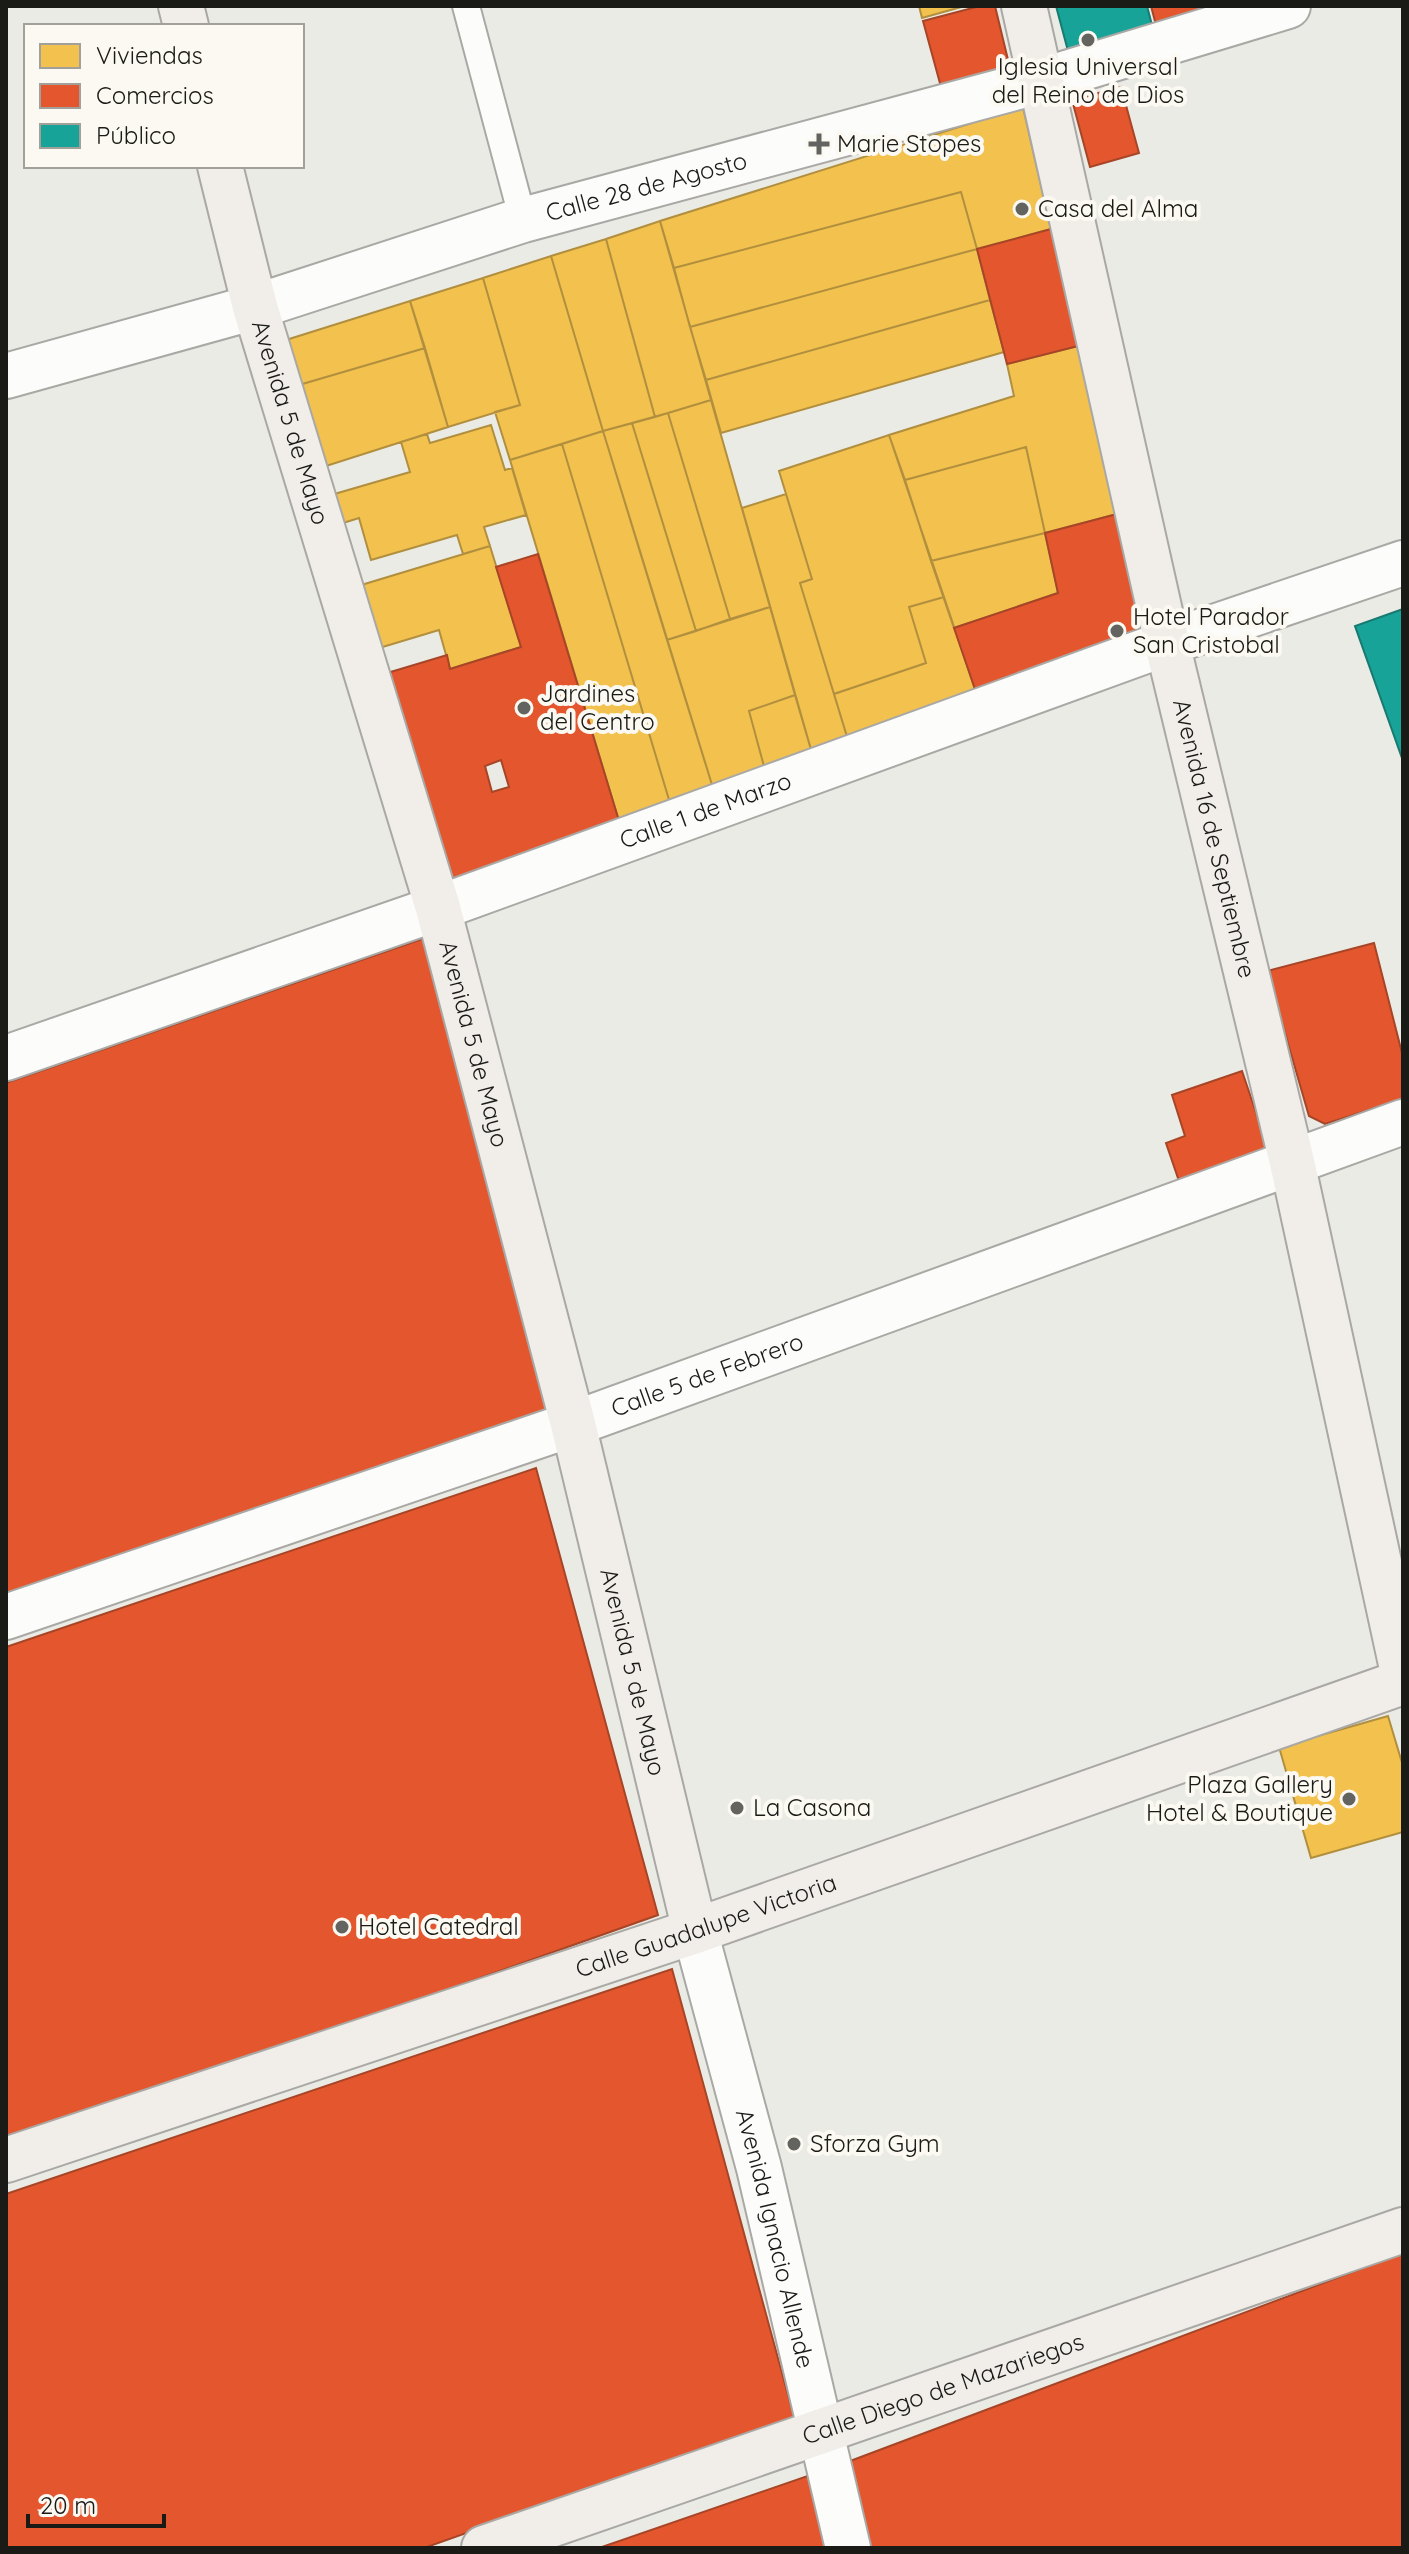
<svg xmlns="http://www.w3.org/2000/svg" width="1409" height="2554" viewBox="0 0 1409 2554" font-family="Quicksand,sans-serif">
<rect width="100%" height="100%" fill="#ebebe6"/>
<!-- homes -->
<path fill="#f2c14e" stroke="#b18f3e" stroke-width="2" d="M 919,6 L 965,6 L 922,18 Z
M 1023,107 L 1051,229 L 977,249 L 961,192 L 674,268 L 660,221 Z
M 961,192 L 977,249 L 690,327 L 674,268 Z
M 660,221 L 711,400 L 655,417 L 606,239 Z
M 606,239 L 655,417 L 603,431 L 551,256 Z
M 977,249 L 990,300 L 706,380 L 690,327 Z
M 551,256 L 603,431 L 510,460 L 495,412 L 520,405 L 483,278 Z
M 483,278 L 520,405 L 448,427 L 410,301 Z
M 990,300 L 1004,352 L 721,433 L 706,380 Z
M 410,301 L 425,348 L 299,385 L 286,340 Z
M 1078,346 L 1117,514 L 1045,533 L 1026,447 L 905,480 L 889,435 L 1014,396 L 1007,364 Z
M 425,348 L 448,427 L 323,467 L 299,385 Z
M 711,400 L 770,607 L 730,619 L 668,413 Z
M 668,413 L 730,619 L 696,631 L 632,423 Z
M 632,423 L 696,631 L 667,640 L 603,431 Z
M 491,425 L 505,470 L 512,468 L 526,515 L 484,527 L 490,546 L 463,554 L 457,535 L 371,560 L 359,518 L 340,524 L 331,495 L 410,472 L 401,442 L 427,434 L 430,443 Z
M 603,431 L 713,788 L 670,803 L 562,444 Z
M 889,435 L 944,597 L 909,607 L 926,663 L 834,694 L 800,583 L 812,579 L 779,471 Z
M 562,444 L 670,803 L 619,821 L 510,460 Z
M 1026,447 L 1045,533 L 931,561 L 905,480 Z
M 786,494 L 812,579 L 800,583 L 848,740 L 812,753 L 742,508 Z
M 1045,533 L 1058,593 L 954,628 L 931,561 Z
M 490,546 L 521,647 L 450,669 L 439,630 L 376,649 L 358,586 Z
M 944,597 L 977,695 L 848,740 L 834,694 L 926,663 L 909,607 Z
M 770,607 L 795,695 L 749,711 L 765,770 L 713,788 L 667,640 Z
M 795,695 L 812,753 L 765,770 L 749,711 Z
M 1388,1716 L 1403,1766 L 1403,1832 L 1311,1858 L 1279,1747 Z"/>
<!-- shops -->
<path fill="#e4572e" stroke="#a74527" stroke-width="2" fill-rule="evenodd" d="M 980,6 L 995,6 L 1010,68 L 941,87 L 923,21 Z
M 1151,6 L 1201,6 L 1203,12 L 1156,25 Z
M 1121,87 L 1139,153 L 1090,167 L 1072,100 Z
M 1051,229 L 1078,346 L 1007,364 L 977,249 Z
M 1117,514 L 1141,618 L 1129,641 L 977,695 L 954,628 L 1058,593 L 1045,533 Z
M 538,554 L 619,821 L 445,883 L 384,674 L 447,655 L 450,669 L 521,647 L 496,567 ZM 501,760 L 509,787 L 492,792 L 485,766 Z
M 425,938 L 549,1415 L 6,1602 L 6,1083 Z
M 1374,943 L 1403,1057 L 1403,1099 L 1325,1124 L 1309,1116 L 1267,971 Z
M 1242,1071 L 1270,1154 L 1180,1184 L 1166,1143 L 1185,1136 L 1172,1095 Z
M 536,1468 L 658,1915 L 6,2146 L 6,1647 Z
M 672,1969 L 794,2417 L 424,2548 L 7,2548 L 6,2194 Z
M 1403,2253 L 1403,2548 L 865,2548 L 845,2463 Z
M 822,2471 L 840,2548 L 599,2548 Z"/>
<!-- public -->
<path fill="#17a398" stroke="#187a71" stroke-width="2" d="M 1056,6 L 1147,6 L 1153,29 L 1068,51 Z
M 1403,609 L 1403,761 L 1355,626 Z"/>
<g fill="none" stroke-linecap="round" stroke-linejoin="round">
<defs>
<path id="lane" d="M 466,6 L 523,220"/>
<g id="street">
<path id="s1" d="M 6,376 L 255,307 L 523,220 L 1040,81 L 1288,6"/>
<path id="s2" d="M 6,1058 L 438,908 L 1167,643 L 1403,563"/>
<path id="s3" d="M 6,1617 L 573,1424 L 1403,1122"/>
<path id="s4" d="M 695,1931 L 759,2168 L 848,2548"/>
</g>
<g id="secondary">
<path d="M 181,6 L 186,26"/>
<path id="s5" d="M 1024,6 L 1167,643 L 1292,1162 L 1403,1673"/>
<path id="s6" d="M 220,166 L 255,307 L 438,908 L 573,1424 L 695,1931"/>
<path id="s7" d="M 6,2160 L 695,1931 L 1403,1682"/>
<path id="s8" d="M 484,2548 L 1403,2230"/>
</g>
</defs>
<!-- lane casing -->
<use href="#lane" stroke="#a9a8a5" stroke-width="30"/>
<!-- street casing -->
<use href="#street" stroke="#a9a8a5" stroke-width="48"/>
<!-- secondary casing -->
<use href="#secondary" stroke="#a9a8a5" stroke-width="48"/>
<!-- lane -->
<use href="#lane" stroke="#fcfcfb" stroke-width="26"/>
<!-- street -->
<use href="#street" stroke="#fcfcfb" stroke-width="44"/>
<!-- secondary -->
<use href="#secondary" stroke="#f1eee9" stroke-width="44"/>
</g>
<!-- markers -->
<g fill="#63635f" stroke="#fbf9f1" stroke-width="3">
<circle cx="1088" cy="40" r="8"/>
<path d="M815 132h8v8h8v8h-8v8h-8v-8h-8v-8h8z"/>
<circle cx="1022" cy="209" r="8"/>
<circle cx="1117" cy="631" r="8"/>
<circle cx="524" cy="708" r="8"/>
<circle cx="1349" cy="1799" r="8"/>
<circle cx="737" cy="1808" r="8"/>
<circle cx="342" cy="1927" r="8"/>
<circle cx="794" cy="2144" r="8"/>
</g>
<g text-anchor="middle" stroke-width="8" stroke-linejoin="round" paint-order="stroke">
<!-- poi labels -->
<g font-size="24" fill="#1a1a17" stroke="#fbf9f1" text-anchor="start">
<text x="1088" y="75" text-anchor="middle">Iglesia Universal<tspan x="1088" dy="28">del Reino de Dios</tspan></text>
<text x="837" y="152">Marie Stopes</text>
<text x="1038" y="217">Casa del Alma</text>
<text x="1133" y="625">Hotel Parador<tspan x="1133" dy="28">San Cristobal</tspan></text>
<text x="540" y="702">Jardines<tspan x="540" dy="28">del Centro</tspan></text>
<text x="1333" y="1793" text-anchor="end">Plaza Gallery<tspan x="1333" dy="28">Hotel &amp; Boutique</tspan></text>
<text x="753" y="1816">La Casona</text>
<text x="358" y="1935">Hotel Catedral</text>
<text x="810" y="2152">Sforza Gym</text>
</g>
<!-- street labels -->
<g font-size="24" fill="#1a1a17" stroke="#fbf9f1">
<text dy="8" stroke="none"><textPath href="#s1" startOffset="668">Calle 28 de Agosto</textPath></text>
<text dy="8" stroke="none"><textPath href="#s6" startOffset="266">Avenida 5 de Mayo</textPath></text>
<text dy="8" stroke="none"><textPath href="#s2" startOffset="742">Calle 1 de Marzo</textPath></text>
<text dy="8" stroke="none"><textPath href="#s5" startOffset="854">Avenida 16 de Septiembre</textPath></text>
<text dy="8" stroke="none"><textPath href="#s6" startOffset="914">Avenida 5 de Mayo</textPath></text>
<text dy="8" stroke="none"><textPath href="#s3" startOffset="742">Calle 5 de Febrero</textPath></text>
<text dy="8" stroke="none"><textPath href="#s6" startOffset="1562">Avenida 5 de Mayo</textPath></text>
<text dy="8" stroke="none"><textPath href="#s7" startOffset="738">Calle Guadalupe Victoria</textPath></text>
<text dy="8" stroke="none"><textPath href="#s4" startOffset="318">Avenida Ignacio Allende</textPath></text>
<text dy="8" stroke="none"><textPath href="#s8" startOffset="486">Calle Diego de Mazariegos</textPath></text>
</g>
</g>
<!-- border -->
<rect width="1409" height="2554" fill="none" stroke="#1a1a17" stroke-width="16"/>
<!-- legend -->
<rect x="24" y="24" width="280" height="144" fill="#fbf9f1" stroke="#a1a09a" stroke-width="2"/>
<rect x="40" y="44" width="40" height="24" fill="#f2c14e" stroke="#a1a09a" stroke-width="2"/>
<text x="96" y="64" font-size="24" fill="#1a1a17">Viviendas</text>
<rect x="40" y="84" width="40" height="24" fill="#e4572e" stroke="#a1a09a" stroke-width="2"/>
<text x="96" y="104" font-size="24" fill="#1a1a17">Comercios</text>
<rect x="40" y="124" width="40" height="24" fill="#17a398" stroke="#a1a09a" stroke-width="2"/>
<text x="96" y="144" font-size="24" fill="#1a1a17">Público</text>
<!-- scale -->
<path d="M28 2514v12h136v-12" fill="none" stroke="#1a1a17" stroke-width="4"/>
<text x="40" y="2514" font-size="24" fill="#1a1a17" stroke="#fbf9f1" stroke-width="6" paint-order="stroke">20 m</text>
</svg>
